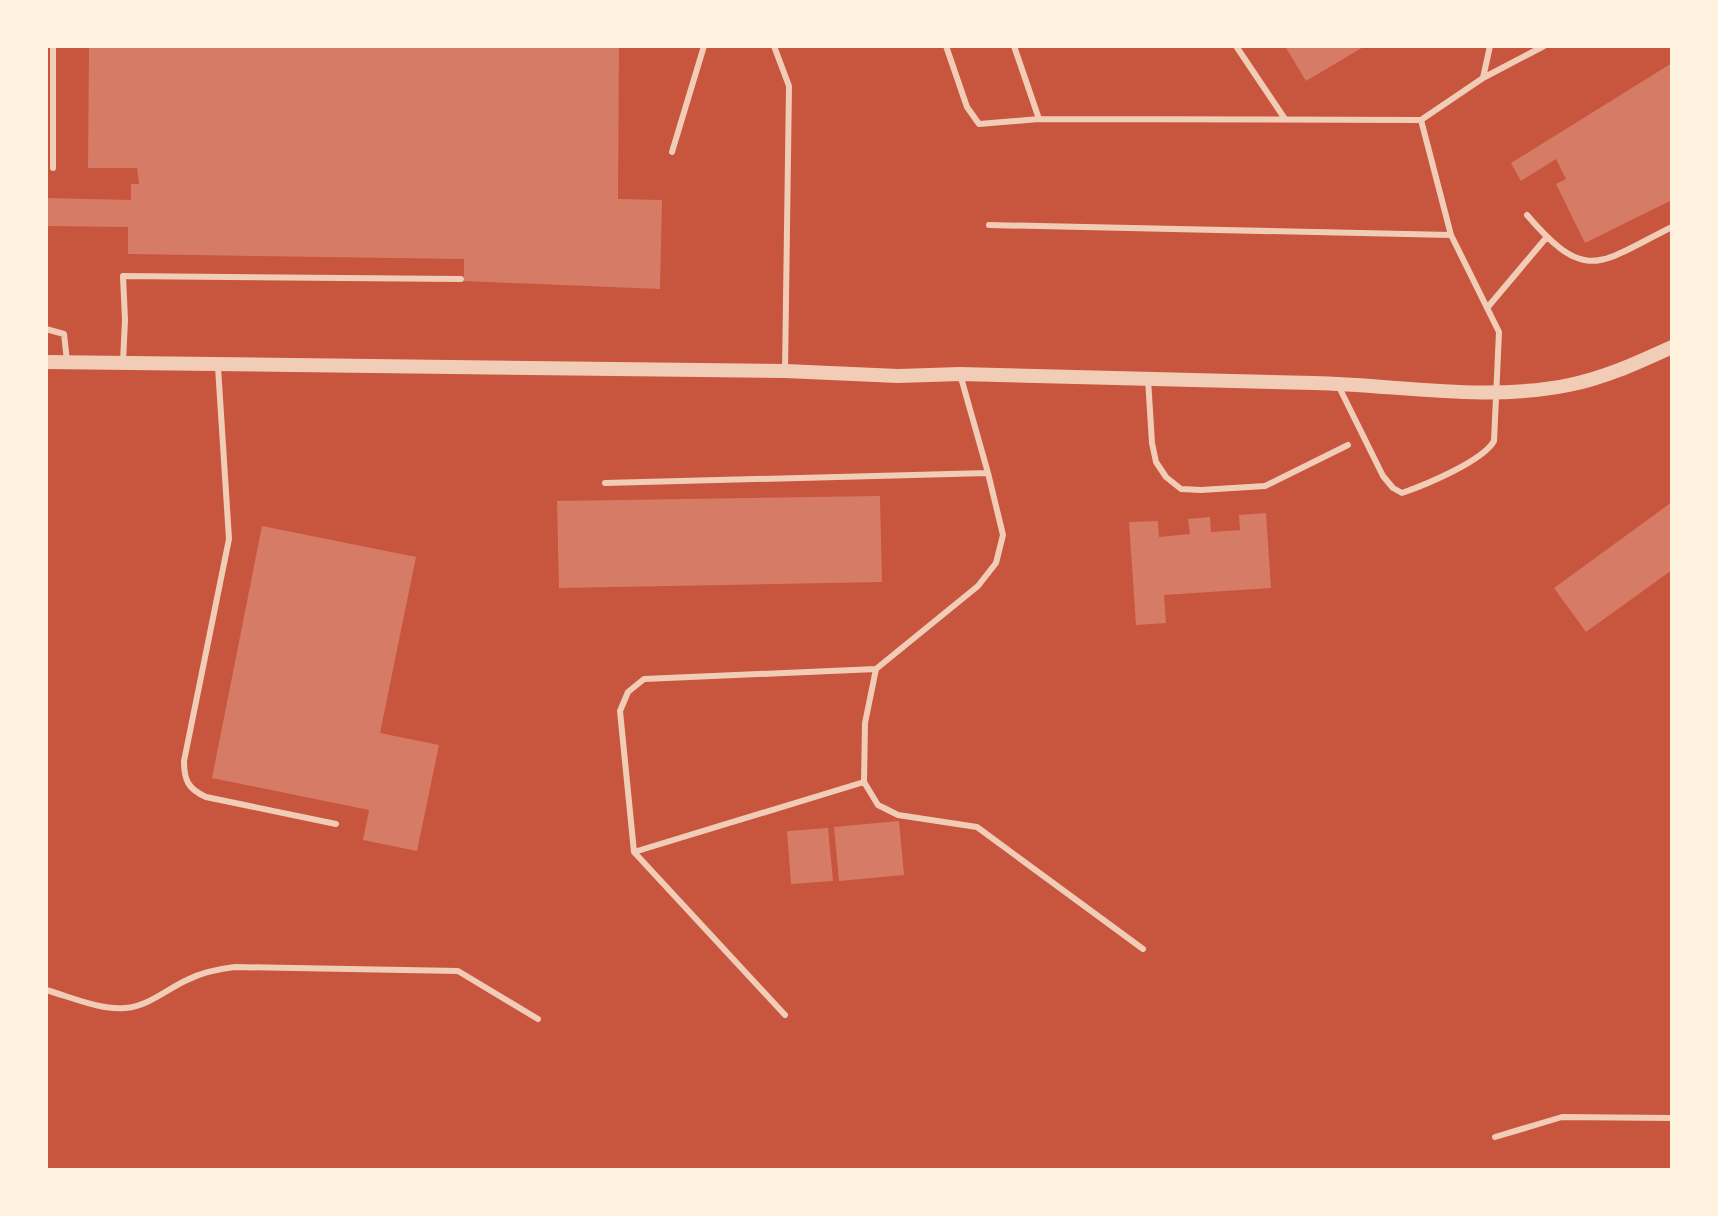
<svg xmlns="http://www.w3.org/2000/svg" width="1718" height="1216" viewBox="0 0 1718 1216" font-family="'PT Sans Narrow',sans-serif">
<rect width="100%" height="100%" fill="#c8553d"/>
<!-- building -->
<path fill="#d67c66" d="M 89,46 L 619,46 L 618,199 L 662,200 L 660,289 L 464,281 L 464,259 L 128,254 L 128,227 L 46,226 L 46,198 L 131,200 L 131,184 L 139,184 L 137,168 L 88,168 Z
M 1285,46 L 1365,46 L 1306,81 Z
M 1672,63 L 1672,200 L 1585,243 L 1556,184 L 1566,179 L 1556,159 L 1521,181 L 1511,163 Z
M 880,496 L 882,582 L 559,588 L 557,501 Z
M 1672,502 L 1672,570 L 1586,632 L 1554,588 Z
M 1266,513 L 1271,588 L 1164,595 L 1166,623 L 1136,625 L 1129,522 L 1158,521 L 1159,537 L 1190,534 L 1188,519 L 1210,517 L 1211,532 L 1240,530 L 1239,515 Z
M 262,526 L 416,557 L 380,733 L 439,745 L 417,851 L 363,840 L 369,810 L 212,778 Z
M 899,821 L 904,875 L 839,881 L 834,827 Z
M 828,828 L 833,881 L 791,884 L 787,831 Z"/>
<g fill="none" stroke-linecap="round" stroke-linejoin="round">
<!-- service -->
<path stroke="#f1ccb7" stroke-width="6" d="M 53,46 L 53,168
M 774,46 L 789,86 L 785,371
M 946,46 L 967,107 L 979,124 L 1039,119
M 1014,46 L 1039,119 L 1421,120
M 1236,46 L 1285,119
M 1483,78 L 1544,46
M 672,152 L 704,46
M 1527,215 C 1587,285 1599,263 1672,227
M 989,225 L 1451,235
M 1487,308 L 1546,238
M 46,329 L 64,334 L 67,361
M 123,362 L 125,320 L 123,276 L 461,279
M 218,367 L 229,539 L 184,761 C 184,780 188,789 206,797 L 336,824
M 1148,379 L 1152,443 L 1156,462 L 1166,477 L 1181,489 L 1201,490 L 1265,486 L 1348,445
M 1339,387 L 1383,476 L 1393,488 L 1402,493 C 1425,485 1483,461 1494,441 L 1499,332 L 1451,235 L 1421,120 L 1483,78 L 1490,46
M 605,483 L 988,473
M 876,669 L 865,723 L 864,782 L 878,805 L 898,815 L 977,827 L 1143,949
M 634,852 L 864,782
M 46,990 C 71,997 99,1010 125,1008 C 147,1007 167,989 187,980 C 202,972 218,969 235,967 L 458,971 L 538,1019
M 785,1015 L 634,852 L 620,711 L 628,692 L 644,679 L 876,669 L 978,586 L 996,563 L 1003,535 L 988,473 L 960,374
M 1495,1137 L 1562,1117 L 1672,1118"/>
<!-- tertiary -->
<path stroke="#f1ccb7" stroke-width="14" d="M 46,362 L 785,371 L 898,376 L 960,374 C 1078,377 1196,380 1314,383 C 1399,385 1485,402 1569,385 C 1605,378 1639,362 1672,347"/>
</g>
<!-- border -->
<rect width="1718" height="1216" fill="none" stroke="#fff3e0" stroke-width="96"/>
</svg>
